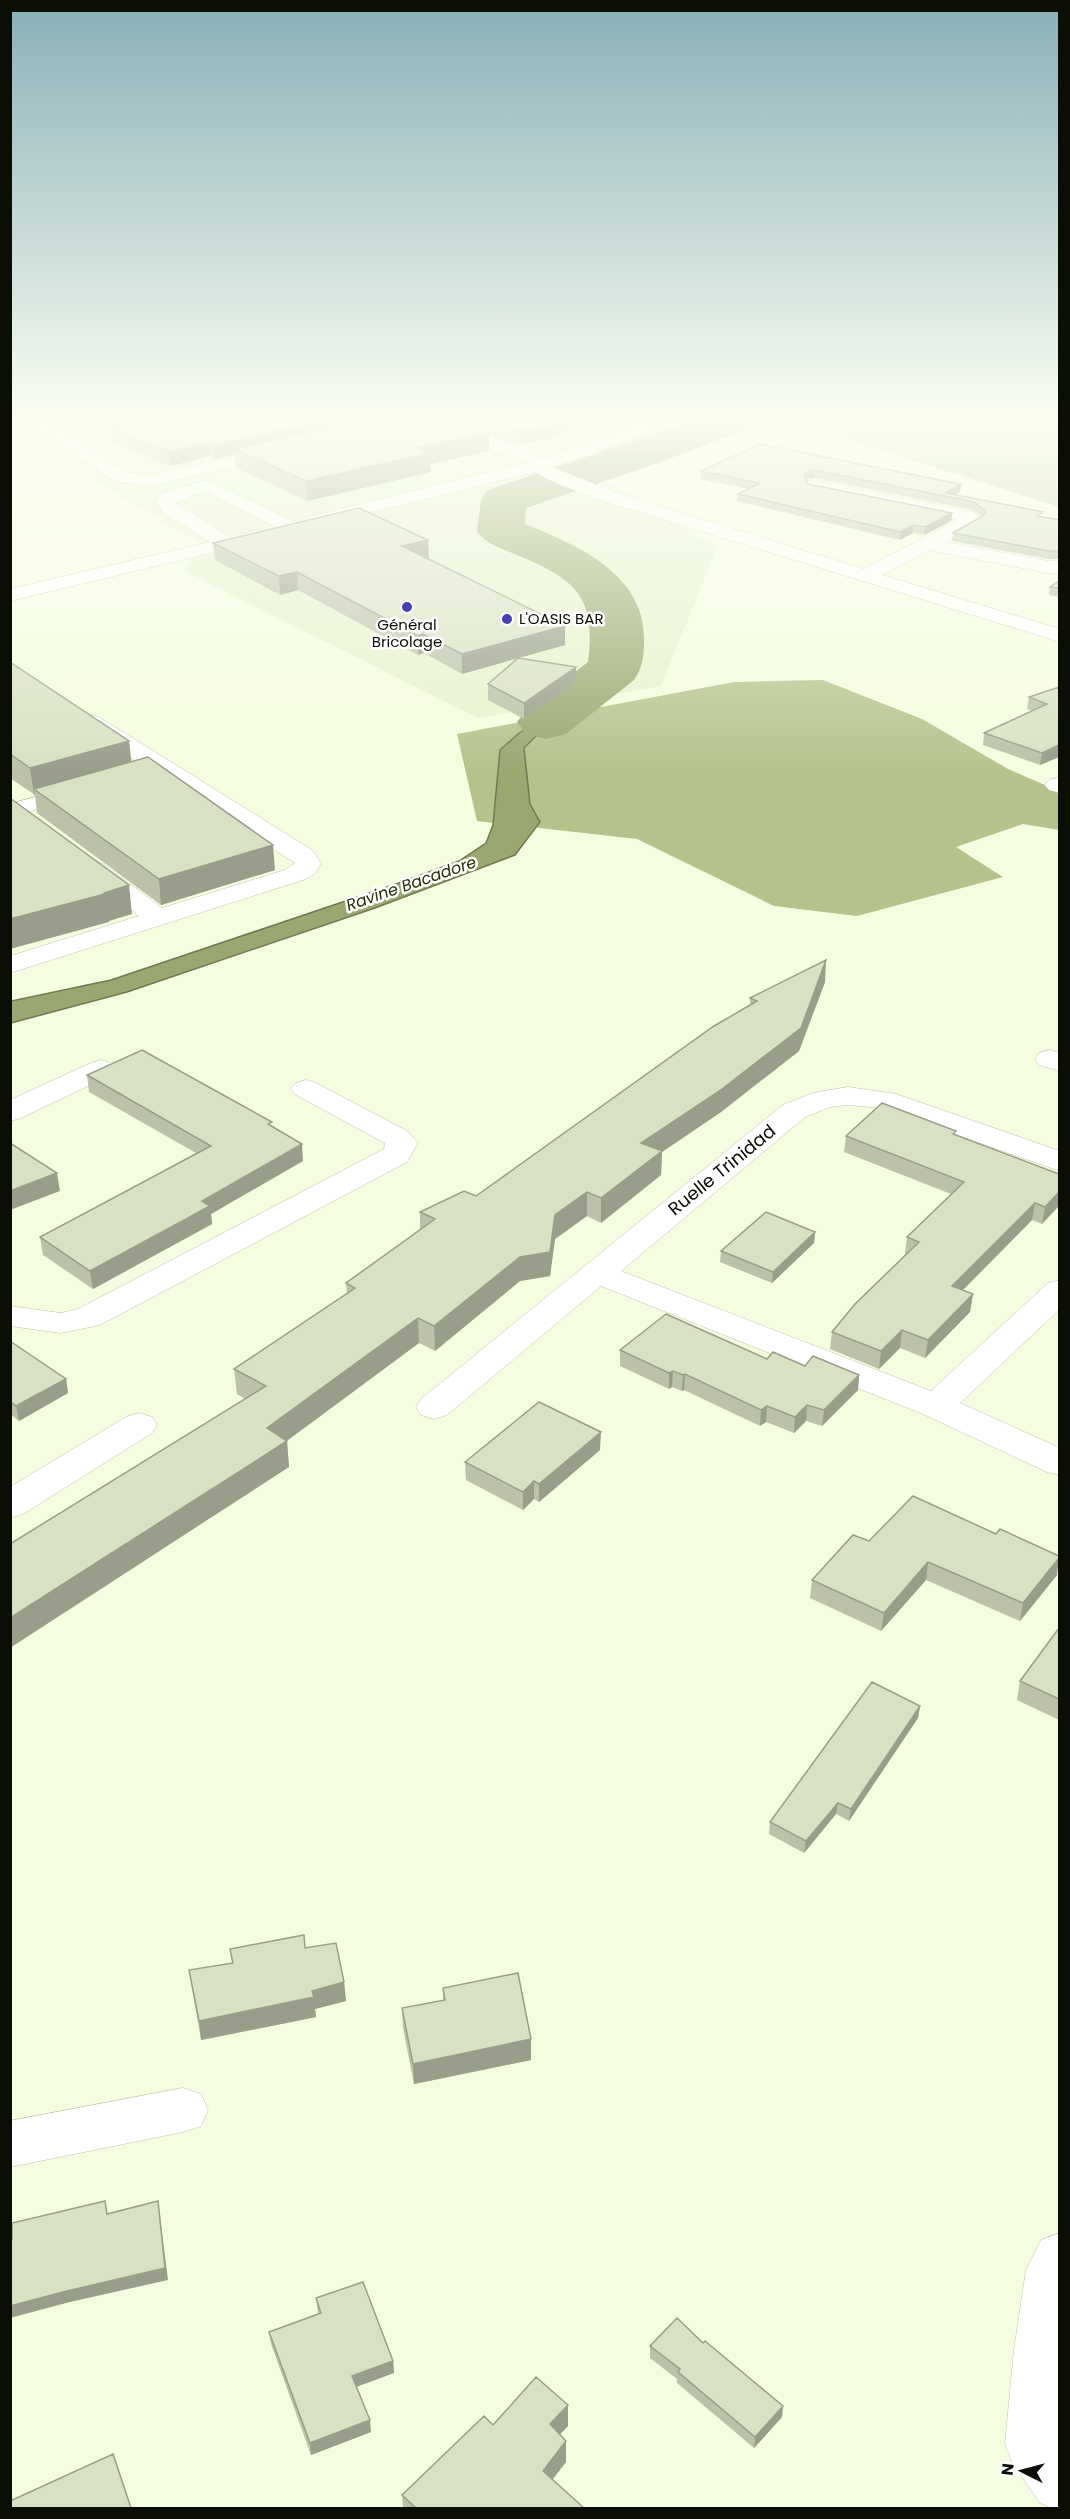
<svg xmlns="http://www.w3.org/2000/svg" width="1070" height="2519" viewBox="0 0 1070 2519" font-family="Poppins,sans-serif">
<rect width="100%" height="100%" fill="#f5fde0"/>
<!-- built -->
<path fill="#e8f2cf" d="M 11,421 L 678,421 L 583,468 L 717,548 L 661,686 L 478,718 L 184,571 L 200,544 L 112,491 L 19,428 L 11,430 Z"/>
<!-- green -->
<path fill="#cad7a6" d="M 801,421 L 1059,421 L 1059,507 L 793,422 Z"/>
<!-- forest -->
<path fill="#b5c38b" d="M 823,680 L 922,719 L 1008,769 L 1059,791 L 1059,830 L 1023,824 L 956,847 L 1003,877 L 857,916 L 774,906 L 637,839 L 477,821 L 457,734 L 734,682 Z"/>
<!-- water -->
<path fill="#9aa870" stroke="#6f7a50" stroke-width="1.5" d="M 594,572 L 620,590 L 637,611 L 642,633 L 640,654 L 609,687 L 539,733 L 524,748 L 530,804 L 540,822 L 515,855 L 375,908 L 127,992 L 11,1023 L 11,1001 L 111,980 L 399,883 L 459,861 L 486,843 L 493,825 L 500,750 L 518,734 L 609,667 C 616,637 623,628 605,600 C 596,585 593,583 577,576 Z"/>
<g fill="none" stroke-linecap="round" stroke-linejoin="round">
<!-- river -->
<path fill="#9aa870" fill-rule="evenodd" d="M 692,421 L 751,421 L 745,430 L 666,460 L 526,508 L 525,524 C 577,545 646,574 644,641 C 644,656 643,667 634,680 L 566,734 L 546,739 L 526,734 L 517,722 L 526,710 L 588,662 C 597,592 572,578 512,553 C 498,547 486,544 477,531 L 481,500 L 488,490 Z"/>
<defs>
<path id="minor" d="M 25,421 L 44,421 L 126,472 L 149,476 L 278,446 L 286,451 L 284,455 L 149,486 L 115,481 Z
M 417,421 L 440,421 L 527,449 L 542,459 L 585,445 L 646,421 L 667,421 L 665,424 L 597,453 L 552,467 L 616,493 L 864,569 L 958,520 L 808,489 L 805,485 L 808,481 L 814,480 L 973,512 L 982,519 L 979,523 L 945,542 L 1048,561 L 1060,561 L 1060,573 L 1048,573 L 929,550 L 882,575 L 1060,629 L 1060,642 L 604,501 L 556,483 L 535,472 L 318,525 L 312,524 L 309,520 L 312,516 L 527,463 L 515,457 L 419,424 Z
M 207,480 L 296,523 L 299,527 L 296,531 L 284,531 L 205,491 L 175,503 L 229,537 L 257,530 L 264,532 L 266,536 L 264,540 L 10,601 L 10,589 L 210,542 L 164,513 L 157,503 L 161,494 Z
M 91,715 L 99,717 L 312,850 L 321,863 C 317,872 312,877 303,880 L 10,973 L 10,956 L 139,916 L 85,874 L 81,869 L 85,864 L 94,861 L 103,864 L 162,908 L 285,870 L 295,863 L 83,727 L 80,722 L 83,717 Z
M 1057,778 L 1060,779 L 1060,793 L 1049,790 L 1045,785 L 1049,780 Z
M 79,785 L 87,787 L 91,792 L 87,797 L 10,816 L 10,804 Z
M 1049,1050 L 1060,1053 L 1060,1071 L 1039,1065 L 1035,1059 L 1039,1053 Z
M 101,1060 L 111,1063 L 116,1069 L 111,1075 L 21,1118 L 10,1121 L 10,1100 L 91,1063 Z
M 306,1080 L 316,1083 L 407,1131 L 418,1143 L 407,1162 L 100,1325 L 61,1333 L 10,1326 L 10,1306 L 61,1313 L 78,1309 L 384,1149 L 385,1143 L 296,1095 L 291,1089 L 296,1083 Z
M 848,1087 L 896,1094 L 1060,1151 L 1060,1171 L 880,1108 L 848,1105 L 830,1107 L 805,1117 L 621,1271 L 931,1391 L 1048,1283 L 1060,1280 L 1060,1309 L 960,1403 L 1060,1448 L 1060,1475 L 1047,1472 L 923,1414 L 601,1286 L 447,1415 L 434,1419 L 421,1415 L 416,1407 L 421,1399 L 783,1105 L 813,1093 Z
M 139,1413 L 152,1417 L 157,1425 L 152,1433 L 23,1514 L 10,1518 L 10,1487 L 126,1417 Z
M 183,2088 L 201,2094 L 208,2110 L 201,2126 L 183,2132 L 10,2167 L 10,2121 Z
M 1060,2233 L 1060,2508 L 1052,2508 L 1040,2503 L 1013,2464 L 1005,2444 L 1014,2350 L 1026,2270 L 1041,2240 Z"/>
</defs>
<!-- minor casing -->
<use href="#minor" stroke="#bfc6ab" stroke-width="1"/>
<!-- minor -->
<use href="#minor" fill="#fff" fill-rule="evenodd"/>
</g>
<!-- wall -->
<path fill="#bbc2a9" d="M 70,421 L 589,421 L 550,439 L 519,444 L 489,435 L 489,451 L 430,464 L 431,472 L 307,501 L 236,468 L 235,454 L 215,459 L 210,456 L 170,466 L 112,442 L 111,436 Z
M 760,444 L 961,484 L 960,492 L 955,495 L 1042,517 L 1059,520 L 1059,559 L 1048,559 L 952,541 L 953,533 L 982,516 L 973,510 L 814,478 L 808,479 L 806,480 L 808,484 L 952,513 L 951,521 L 924,535 L 913,533 L 900,540 L 737,501 L 738,494 L 749,489 L 700,479 L 701,471 Z
M 213,543 L 429,558 L 426,558 L 565,645 L 518,658 L 576,683 L 524,719 L 488,700 L 488,684 L 517,658 L 462,674 L 424,653 L 418,655 L 298,590 L 280,595 L 215,560 Z
M 1059,581 L 1059,597 L 1049,595 L 1050,587 Z
M 10,662 L 129,741 L 131,762 L 275,870 L 161,905 L 37,813 L 35,795 L 10,778 Z
M 1059,687 L 1059,757 L 1040,765 L 983,745 L 984,733 L 1032,711 L 1027,709 L 1029,697 Z
M 825,982 L 799,1051 L 721,1112 L 662,1152 L 661,1175 L 601,1223 L 587,1216 L 555,1239 L 550,1276 L 520,1281 L 435,1351 L 419,1343 L 287,1441 L 289,1467 L 245,1399 L 237,1394 L 234,1369 L 347,1294 L 346,1283 L 420,1229 L 420,1212 L 476,1196 L 750,1005 L 750,998 Z
M 87,1075 L 272,1127 L 303,1161 L 211,1214 L 212,1224 L 93,1289 L 43,1255 L 40,1237 L 196,1153 L 89,1092 Z
M 956,1135 L 1059,1174 L 1042,1224 L 1032,1220 L 963,1290 L 973,1294 L 970,1312 L 925,1358 L 900,1348 L 879,1369 L 830,1349 L 832,1332 L 906,1255 L 905,1254 L 907,1237 L 951,1194 L 844,1152 L 846,1136 Z
M 815,1232 L 814,1243 L 772,1283 L 720,1262 L 721,1251 Z
M 10,1341 L 66,1379 L 68,1393 L 19,1421 L 10,1414 Z
M 620,1350 L 767,1359 L 805,1366 L 859,1375 L 858,1390 L 822,1426 L 806,1421 L 794,1433 L 766,1422 L 760,1426 L 684,1390 L 682,1391 L 672,1387 L 669,1389 L 620,1366 Z
M 600,1450 L 539,1502 L 534,1499 L 523,1510 L 466,1480 L 465,1462 Z
M 869,1541 L 1057,1575 L 1020,1621 L 926,1580 L 881,1631 L 810,1598 L 812,1580 Z
M 1059,1628 L 1059,1720 L 1017,1700 L 1020,1681 Z
M 920,1706 L 918,1718 L 849,1821 L 836,1814 L 804,1853 L 769,1834 L 770,1822 Z
M 305,1948 L 344,1982 L 346,2001 L 315,2009 L 316,2017 L 201,2040 L 189,1970 L 232,1963 L 230,1949 Z
M 443,1988 L 531,2039 L 531,2060 L 414,2084 L 403,2028 L 402,2008 L 443,2001 Z
M 316,2298 L 393,2361 L 394,2373 L 356,2387 L 371,2432 L 311,2455 L 271,2344 L 269,2332 L 318,2314 Z
M 703,2343 L 783,2406 L 782,2417 L 754,2448 L 677,2383 L 677,2379 L 650,2358 L 650,2346 Z
M 568,2405 L 568,2426 L 560,2434 L 566,2462 L 552,2479 L 584,2508 L 403,2508 L 402,2495 L 493,2425 Z"/>
<!-- shaded-wall -->
<path fill="#989e89" d="M 321,421 L 380,421 L 234,449 L 235,454 L 215,459 L 214,445 Z
M 561,421 L 589,421 L 550,439 L 519,444 L 519,431 Z
M 489,432 L 489,451 L 430,464 L 431,472 L 307,501 L 306,481 L 417,448 Z
M 208,443 L 210,456 L 170,466 L 169,452 Z
M 815,470 L 814,478 L 808,479 L 803,484 L 804,476 L 808,471 Z
M 961,484 L 960,492 L 951,497 L 946,493 Z
M 952,513 L 951,521 L 924,535 L 925,527 Z
M 913,525 L 913,533 L 900,540 L 900,532 Z
M 428,540 L 429,558 L 402,564 L 402,546 Z
M 297,572 L 298,590 L 280,595 L 279,576 Z
M 565,626 L 565,645 L 462,674 L 462,654 Z
M 423,634 L 424,653 L 418,655 L 418,636 Z
M 576,667 L 576,683 L 524,719 L 524,703 Z
M 129,741 L 132,767 L 34,789 L 35,795 L 34,795 L 30,768 Z
M 1059,745 L 1059,757 L 1040,765 L 1042,753 Z
M 273,845 L 275,870 L 161,905 L 159,879 Z
M 129,885 L 132,914 L 109,921 L 109,922 L 10,949 L 10,919 Z
M 826,960 L 825,982 L 799,1051 L 721,1112 L 662,1152 L 661,1175 L 601,1223 L 601,1198 L 641,1143 Z
M 302,1144 L 303,1161 L 211,1214 L 212,1224 L 93,1289 L 90,1271 L 202,1201 Z
M 57,1173 L 60,1191 L 10,1210 L 10,1191 Z
M 587,1192 L 587,1216 L 555,1239 L 550,1276 L 520,1281 L 435,1351 L 434,1326 L 555,1215 Z
M 1059,1192 L 1059,1206 L 1042,1224 L 1045,1207 Z
M 1035,1203 L 1032,1220 L 950,1303 L 952,1286 Z
M 815,1232 L 814,1243 L 772,1283 L 773,1272 Z
M 973,1294 L 970,1312 L 925,1358 L 928,1340 Z
M 418,1318 L 419,1343 L 281,1445 L 287,1441 L 289,1467 L 10,1648 L 10,1618 L 267,1428 Z
M 902,1330 L 900,1348 L 879,1369 L 881,1351 Z
M 673,1371 L 672,1387 L 669,1389 L 669,1373 Z
M 685,1374 L 684,1390 L 682,1391 L 683,1375 Z
M 859,1375 L 858,1390 L 822,1426 L 824,1410 Z
M 66,1379 L 68,1393 L 19,1421 L 16,1406 Z
M 807,1405 L 806,1421 L 794,1433 L 795,1417 Z
M 767,1406 L 766,1422 L 760,1426 L 761,1410 Z
M 601,1432 L 600,1450 L 539,1502 L 539,1484 Z
M 534,1481 L 534,1499 L 523,1510 L 523,1492 Z
M 1059,1558 L 1057,1575 L 1020,1621 L 1023,1603 Z
M 928,1562 L 926,1580 L 881,1631 L 884,1613 Z
M 920,1706 L 918,1718 L 849,1821 L 851,1809 Z
M 838,1803 L 836,1814 L 804,1853 L 806,1841 Z
M 344,1982 L 346,2001 L 315,2009 L 316,2017 L 201,2040 L 199,2021 Z
M 531,2039 L 531,2060 L 414,2084 L 413,2064 Z
M 158,2201 L 168,2280 L 70,2302 L 10,2318 L 10,2306 Z
M 393,2361 L 394,2373 L 353,2388 L 352,2376 Z
M 568,2405 L 568,2426 L 550,2445 L 550,2424 Z
M 783,2406 L 782,2417 L 754,2448 L 755,2437 Z
M 370,2420 L 371,2432 L 311,2455 L 310,2443 Z
M 566,2441 L 566,2462 L 543,2492 L 543,2471 Z"/>
<!-- building -->
<path fill="#d9e1c4" stroke="#989e89" stroke-width="1.5" d="M 104,421 L 321,421 L 214,445 L 208,443 L 169,452 L 110,428 L 119,426 Z
M 361,421 L 458,421 L 489,432 L 417,448 L 430,453 L 306,481 L 234,449 Z
M 488,421 L 561,421 L 550,426 L 519,431 Z
M 760,444 L 961,484 L 946,493 L 1043,512 L 1037,516 L 1059,520 L 1059,551 L 1049,551 L 953,533 L 981,517 L 985,513 L 984,510 L 974,502 L 815,470 L 808,471 L 804,476 L 808,484 L 952,513 L 925,527 L 913,525 L 900,532 L 738,494 L 760,483 L 701,471 Z
M 359,508 L 428,540 L 402,546 L 565,626 L 462,654 L 423,634 L 418,636 L 297,572 L 279,576 L 213,543 Z
M 1059,581 L 1059,588 L 1050,587 Z
M 518,658 L 576,667 L 524,703 L 488,684 Z
M 10,662 L 129,741 L 30,768 L 10,754 Z
M 1059,687 L 1059,745 L 1042,753 L 984,733 L 1047,704 L 1029,697 Z
M 148,757 L 273,845 L 159,879 L 34,789 Z
M 10,798 L 129,885 L 104,893 L 105,894 L 10,919 Z
M 826,960 L 801,1028 L 722,1089 L 641,1143 L 662,1151 L 601,1198 L 587,1192 L 555,1215 L 550,1252 L 520,1257 L 434,1326 L 418,1318 L 267,1428 L 287,1441 L 10,1618 L 10,1544 L 266,1386 L 234,1369 L 355,1288 L 346,1283 L 435,1219 L 420,1212 L 464,1191 L 476,1196 L 714,1026 L 757,1001 L 750,998 Z
M 142,1050 L 272,1122 L 268,1124 L 302,1144 L 202,1201 L 210,1206 L 90,1271 L 40,1237 L 211,1146 L 87,1075 Z
M 882,1103 L 956,1131 L 953,1134 L 1059,1174 L 1059,1192 L 1045,1207 L 1035,1203 L 952,1286 L 973,1294 L 928,1340 L 902,1330 L 881,1351 L 832,1332 L 855,1304 L 919,1242 L 907,1237 L 964,1182 L 846,1136 Z
M 10,1143 L 57,1173 L 10,1191 Z
M 766,1212 L 815,1232 L 773,1272 L 721,1251 Z
M 666,1314 L 767,1359 L 773,1352 L 805,1366 L 813,1356 L 859,1375 L 824,1410 L 807,1405 L 795,1417 L 767,1406 L 761,1410 L 685,1374 L 683,1375 L 673,1371 L 669,1373 L 620,1350 Z
M 10,1341 L 66,1379 L 16,1406 L 10,1401 Z
M 539,1402 L 601,1432 L 539,1484 L 534,1481 L 523,1492 L 465,1462 Z
M 913,1496 L 996,1534 L 1000,1529 L 1059,1556 L 1059,1558 L 1023,1603 L 928,1562 L 884,1613 L 812,1580 L 853,1535 L 869,1541 Z
M 1059,1628 L 1059,1699 L 1020,1681 Z
M 872,1682 L 920,1706 L 851,1809 L 838,1803 L 806,1841 L 770,1822 Z
M 304,1935 L 305,1948 L 336,1943 L 344,1982 L 312,1991 L 314,1997 L 199,2021 L 189,1970 L 233,1963 L 230,1949 Z
M 518,1973 L 531,2039 L 413,2064 L 402,2008 L 445,2000 L 443,1988 Z
M 105,2201 L 107,2214 L 158,2201 L 165,2268 L 67,2291 L 10,2306 L 10,2239 L 12,2239 L 12,2223 Z
M 363,2282 L 393,2361 L 352,2376 L 370,2420 L 310,2443 L 269,2332 L 321,2313 L 316,2298 Z
M 677,2318 L 703,2343 L 705,2341 L 783,2406 L 755,2437 L 678,2372 L 680,2369 L 650,2346 Z
M 536,2377 L 568,2405 L 550,2424 L 566,2441 L 543,2471 L 584,2508 L 416,2508 L 402,2495 L 484,2416 L 493,2425 Z
M 113,2454 L 131,2508 L 10,2508 L 10,2501 Z"/>
<!-- sky -->
<linearGradient id="sky" x2="0" y2="1"><stop stop-color="#89afb8"/><stop offset="0.54" stop-color="#fafef1"/><stop offset="1" stop-color="#fafef1" stop-opacity="0"/></linearGradient>
<rect width="1070" height="773" fill="url(#sky)"/>
<!-- markers -->
<g fill="#4741b7" stroke="#fff" stroke-width="2">
<circle cx="407" cy="607" r="6"/>
<circle cx="507" cy="619" r="6"/>
</g>
<g text-anchor="middle" stroke-width="5" stroke-linejoin="round" paint-order="stroke">
<!-- far-poi labels -->
<g font-size="15" fill="#0b0e05" stroke="#fff" text-anchor="start">
<text x="519" y="624">L'OASIS BAR</text>
<text x="407" y="630" text-anchor="middle">Général<tspan x="407" dy="17">Bricolage</tspan></text>
</g>
<!-- far-water labels -->
<g font-size="16" font-style="italic" fill="#252e02" stroke="#fff">
<text transform="translate(411 883) rotate(-19)" y="6">Ravine Bacadore</text>
</g>
<!-- street labels -->
<g font-size="18" fill="#0b0e05" stroke="#fff">
<text transform="translate(722 1170) rotate(-39)" y="6">Ruelle Trinidad</text>
</g>
</g>
<!-- border -->
<rect width="1070" height="2519" fill="none" stroke="#0b0e05" stroke-width="24"/>
<!-- north arrow -->
<g transform="translate(1022 2471) rotate(276)" stroke="#ffffff" stroke-width="4.5" paint-order="stroke">
<path d="M0-4.5L10 22L0 15L-10 22Z" fill="#0b0e05"/>
<text y="-9" font-size="16" font-weight="bold" text-anchor="middle" fill="#0b0e05">N</text>
</g>
</svg>
